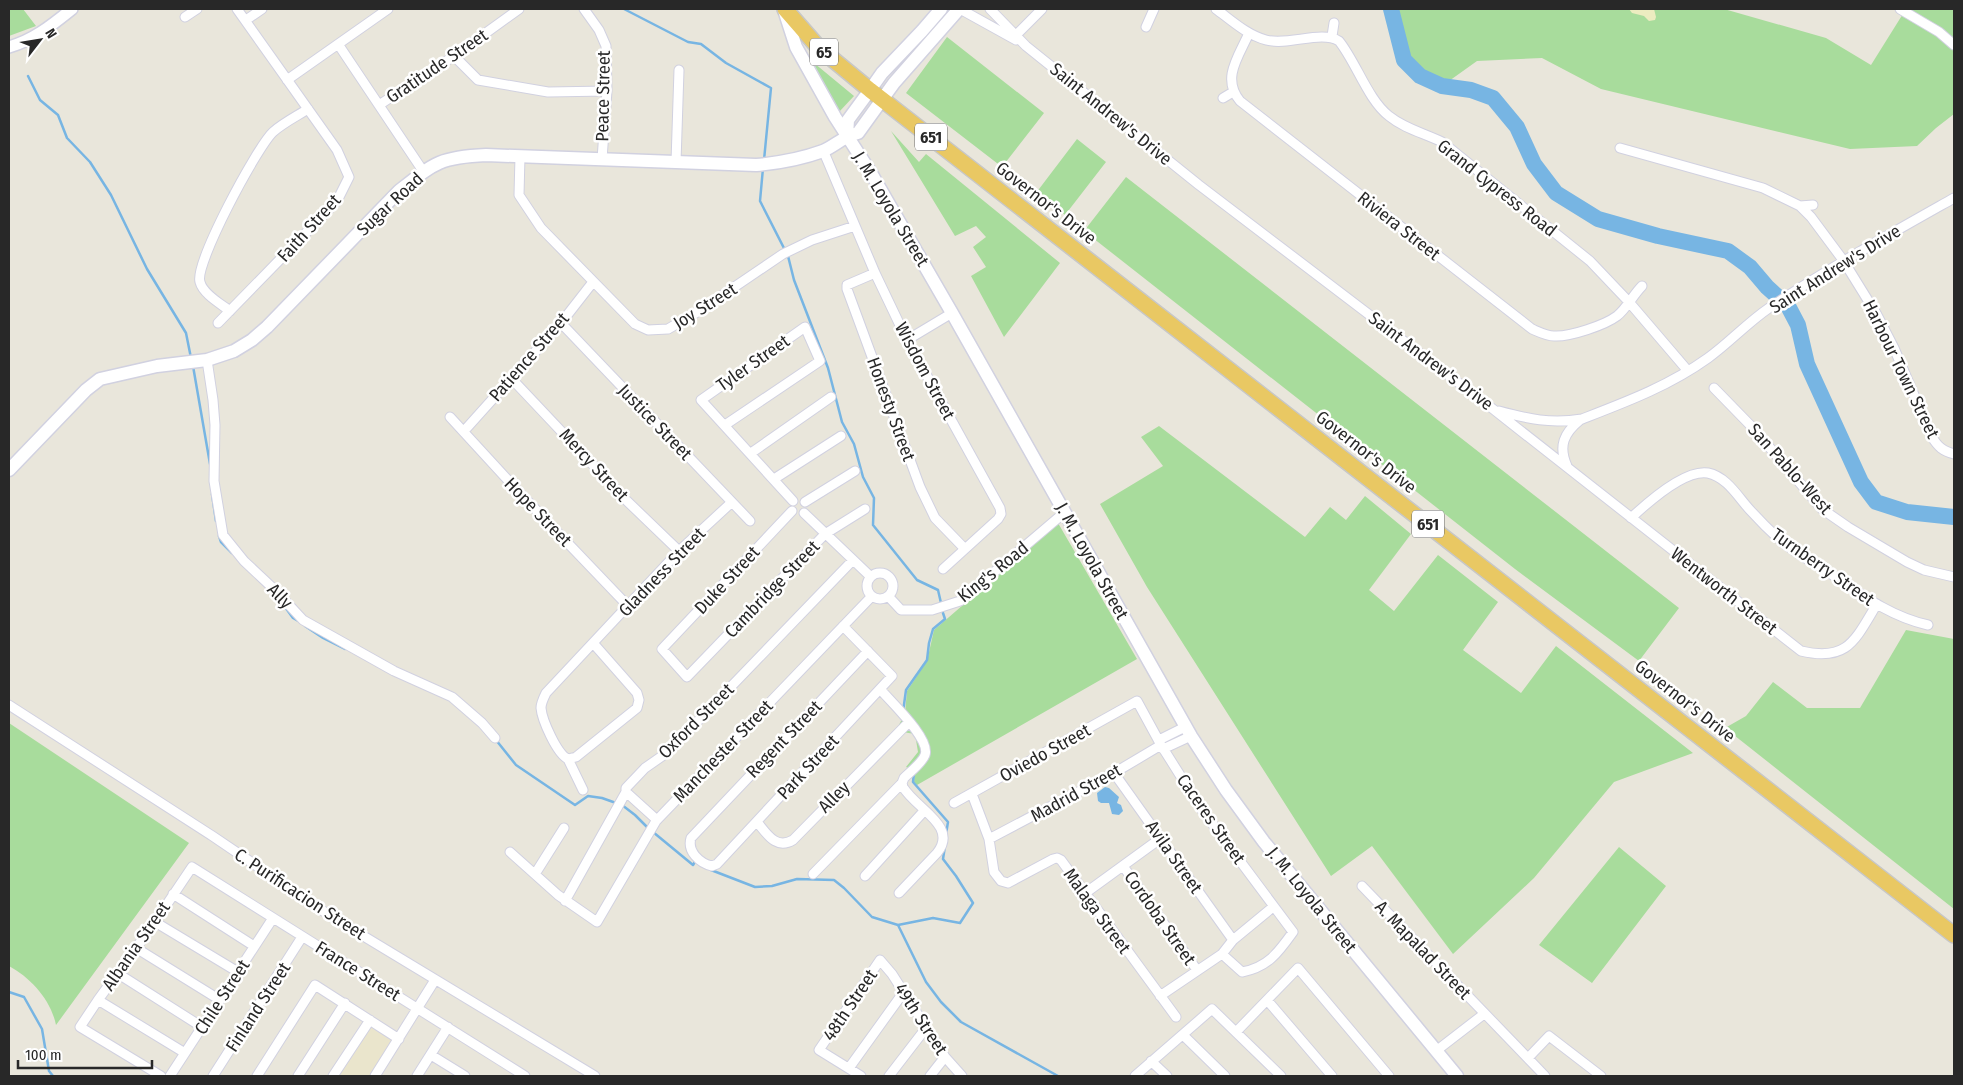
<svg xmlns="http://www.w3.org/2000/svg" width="1963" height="1085" viewBox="0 0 1963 1085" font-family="'Fira Sans Condensed',sans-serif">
<rect width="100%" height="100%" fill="#e9e6db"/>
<!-- education -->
<path fill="#eae5cc" d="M 371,1024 L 396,1039 L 374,1076 L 337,1076 Z"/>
<!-- green -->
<path fill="#a8dc9c" d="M 9,9 L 23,9 L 36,26 L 9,36 Z
M 1392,9 L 1724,9 L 1826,38 L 1871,65 L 1906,9 L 1954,9 L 1954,114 L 1936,128 L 1917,146 L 1850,149 L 1601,89 L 1542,58 L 1477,61 L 1442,86 L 1420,76 L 1404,60 Z
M 947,37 L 1044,113 L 1002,167 L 906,93 Z
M 808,58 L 854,96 L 839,112 Z
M 891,131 L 919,162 L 926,154 L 1060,263 L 1004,337 L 971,276 L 986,267 L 973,247 L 986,237 L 976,226 L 955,236 Z
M 1077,139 L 1106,162 L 1065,215 L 1036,193 Z
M 1126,177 L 1679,608 L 1639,661 L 1515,569 L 1084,231 Z
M 1159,426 L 1305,537 L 1330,507 L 1346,520 L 1365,496 L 1411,534 L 1369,590 L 1394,611 L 1438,555 L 1498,602 L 1463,650 L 1521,693 L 1556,646 L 1693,753 L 1614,782 L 1534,878 L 1453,954 L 1372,846 L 1331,876 L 1147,587 L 1100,504 L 1163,466 L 1141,437 Z
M 1058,523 L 1137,659 L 917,785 L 914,782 L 915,771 L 906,767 L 918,752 L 915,734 L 896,731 L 905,713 L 907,691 L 927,661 L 934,630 Z
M 1906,630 L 1954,639 L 1954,909 L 1725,728 L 1746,716 L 1773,682 L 1807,708 L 1860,708 Z
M 9,723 L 189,843 L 56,1025 C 51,1000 31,978 9,966 Z
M 1619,847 L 1666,886 L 1592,983 L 1539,945 Z"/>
<!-- sand -->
<path fill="#ececc0" d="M 1629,9 L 1654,9 L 1656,17 L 1655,20 L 1649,21 L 1644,16 L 1632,13 Z"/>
<!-- water -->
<path fill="#77b5e3" d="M 1105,787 L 1109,788 L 1119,797 L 1117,803 L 1121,805 L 1123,811 L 1119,815 L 1112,814 L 1109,803 L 1101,803 L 1098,801 L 1097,793 Z"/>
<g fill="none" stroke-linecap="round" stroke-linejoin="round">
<!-- stream -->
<path stroke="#77b5e3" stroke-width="2.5" d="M 624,9 L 688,42 L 701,44 L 726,63 L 771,88 L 764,160
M 28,76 L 40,100 L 58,115 L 67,138 L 90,162 L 111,195 L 147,269 L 186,333 L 191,358
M 763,168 L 760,201 L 788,256 L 794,280 L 828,368 L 842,422 L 854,444 L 863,477 L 874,498 L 873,525 L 917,580 L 938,590 L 941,603
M 193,366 L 210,464
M 212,494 L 216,521
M 219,536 L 221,542 L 232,553
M 285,607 L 293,618 L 300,622
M 305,626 L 323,638 L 345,649
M 903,712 L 906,690 L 927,660 L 929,643 L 933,629 L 945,619 L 943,613
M 496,740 L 516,765 L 575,805 L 588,796 L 602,798 L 616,803
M 914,773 L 913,782 L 948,822 L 946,834
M 622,805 L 635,815 L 648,828
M 653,832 L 693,865 L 696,860
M 711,870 L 755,887 L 772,886 L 797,879 L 834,880 L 844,888 L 872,917 L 898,925 L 933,918 L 960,923 L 973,903 L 956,876 L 943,859 L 945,846
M 898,925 L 926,982 L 941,1002 L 961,1022 L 1058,1076
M 9,992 L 24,997 L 42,1029 L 49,1071 L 53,1076"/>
<!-- river -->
<path stroke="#77b5e3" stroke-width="16" d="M 1391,9 L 1404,60 L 1420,76 L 1442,86 L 1471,90 L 1493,98 L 1517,127 L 1534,164 L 1556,193 L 1598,219 L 1658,236 L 1728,251 L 1750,267 L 1767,287 L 1788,306 L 1798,325 L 1807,364 L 1861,482 L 1876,502 L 1907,512 L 1954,517"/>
<defs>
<path id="minor" d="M 584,9 L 599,30 L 606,46 L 607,91 L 602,159
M 960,9 L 1016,40
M 990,9 L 1026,46 L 1199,185 L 1493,409 L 1801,651 C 1848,662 1855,640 1877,604
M 1216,9 C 1231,20 1247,35 1266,40 C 1289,46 1321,30 1339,41 C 1356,62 1368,100 1389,116 C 1405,129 1424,133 1442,142 L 1590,261 L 1629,302 L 1688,371
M 1900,9 L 1939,32 L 1954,45
M 185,17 L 197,9
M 246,20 L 262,9
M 1146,27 L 1154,9
M 1249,33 C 1239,56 1221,78 1240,101 L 1532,329 C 1539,332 1547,336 1554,336 C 1570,337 1605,325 1617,316 C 1627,308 1633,295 1642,286
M 1332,36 L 1334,23
M 1013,38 L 1042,9
M 338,44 L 423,171
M 454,56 L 478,80 L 548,92 L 607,91
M 287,80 L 388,9
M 1223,98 L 1233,92
M 379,105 L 454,56 L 519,9
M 1620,148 L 1763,188 L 1800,206 L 1811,217 L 1843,260 L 1877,315 L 1894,348 L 1932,437 C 1938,447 1943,451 1954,454
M 823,150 L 875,273 L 907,340 L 1000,508 L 1001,514 L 998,519 L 943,569
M 520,156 L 519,195 L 541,228 L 635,324 L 648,330 L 668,329 L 699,311 L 783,254 L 812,240 L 855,226
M 676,162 L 679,70
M 1800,206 L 1813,205
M 875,273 L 847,285 L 847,289 L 920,487 L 935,518 L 965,549
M 230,311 C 221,304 203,294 200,282 C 194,264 257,147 273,132 C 283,123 297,116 308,109
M 218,323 L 337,201 L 349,177 L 337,150 L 237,9
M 561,323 L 750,521
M 907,340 L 952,313
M 207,360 L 213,400 L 215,425 L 214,481 L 223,535 L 244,561 L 277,592 L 303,620 L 394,671 L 452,697 L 482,723 L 495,738
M 511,378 L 627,501 L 679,551
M 1714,388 L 1753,428 L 1822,509 L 1848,527 L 1907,562 L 1924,570 L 1954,577
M 1499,411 C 1529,419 1550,424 1582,419 C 1626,402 1669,386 1708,358 C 1729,343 1747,323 1769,308 C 1829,268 1892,233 1954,198
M 450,417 L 518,491 L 628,606
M 725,425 L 820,361 L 805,327 L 701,400 L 793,501
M 464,431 L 561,323 L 593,282
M 751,453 L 831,397
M 1567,466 C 1558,446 1564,433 1580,420
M 774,479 L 841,436
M 805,502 L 855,471
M 792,511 L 662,649 L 687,677 L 825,534 L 865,509
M 804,513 L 871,577
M 1631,518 C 1647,503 1685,469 1708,473 C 1727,477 1738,497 1750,510 C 1760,521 1770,531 1780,540 C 1795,553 1814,563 1831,574 C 1862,595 1891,617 1928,625
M867 586a13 13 0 1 1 26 0a13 13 0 1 1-26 0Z
M 888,596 L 901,610 L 932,610 L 960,601 L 1065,512
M 843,626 L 892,676 L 717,864 L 712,866 C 699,863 687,851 691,838 L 868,651
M 880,689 C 890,701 931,739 925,755 C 922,763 910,772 904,778 L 902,783 L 903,787 C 916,809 959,826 937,853 L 899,893
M 9,705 L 211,835 L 332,917 L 595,1076
M 1159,740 L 1185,727
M 1163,749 L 1191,736
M 568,759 C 557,754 542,720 541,708 C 541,703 544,697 546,693 L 679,551 L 732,502
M 568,759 L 576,757 L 637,708 L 639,700 L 637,693 L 593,643
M 568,759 L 583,790
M 1114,773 L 1233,940
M 626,792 L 657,820
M 972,794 L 989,839 L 994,872 L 1001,881 L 1008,883 L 1053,859 L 1057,858 L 1061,860 L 1176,1017
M 954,803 L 1137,701 L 1161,745 L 1202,810 L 1293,932 C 1278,953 1268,967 1242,972 L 1222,954
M 757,822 C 767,834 776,850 793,840 L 909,722
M 989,839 L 1114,773 L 1161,745
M 510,852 L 558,895 L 597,922 L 656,821 L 872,596
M 1123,866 L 1197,970
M 535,874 L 564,828
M 813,874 L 902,783
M 865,876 L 924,811
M 1362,886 L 1545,1076
M 173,894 L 254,946
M 1084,894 L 1161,838
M 565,901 L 626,792 L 626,788 L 645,768 L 668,752 L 853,560
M 155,922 L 238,972
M 136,948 L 220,1000
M 117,973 L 202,1027
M 1160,996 L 1222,954 L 1233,940 L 1273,907
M 98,1000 L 185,1053
M 1267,1000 L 1332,1076
M 1236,1032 L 1298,968 L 1389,1076
M 1183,1035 L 1225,1076
M 1436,1051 L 1484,1014
M 431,1055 L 465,1076
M 1528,1058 L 1549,1036 L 1601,1076
M 1151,1061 L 1167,1076
M 849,1068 L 903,993
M 161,1076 L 80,1027 L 98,1000 L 155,922 L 192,867 L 525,1076
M 170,1076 L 273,918
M 213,1076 L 302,937
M 257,1076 L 315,985 L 399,1039
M 298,1076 L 345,1003
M 333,1076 L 370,1020
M 375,1076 L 435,980
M 417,1076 L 448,1027
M 861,1076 L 819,1050 L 880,960 L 892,974 L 945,1057 L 962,1076
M 889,1076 L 926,1028
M 930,1076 L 945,1057
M 1135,1076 L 1212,1009 L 1281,1076"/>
<path id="tertiary" d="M 9,47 C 34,40 52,25 72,9"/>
<path id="secondary" d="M 784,10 L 796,47 L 835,117 L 871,173 L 952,313 L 1191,736 L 1226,790 L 1264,842 L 1457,1076
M 847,135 L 848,120 L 870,90 L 882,73 L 922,31 L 941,9
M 9,470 L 86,390 L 100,379 L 157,366 L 207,360 L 234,351 L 252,340 L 267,327 L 399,191 C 434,163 440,157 486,155 L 756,165 C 779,163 801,159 823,151 C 836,145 844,136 858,133 L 894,83 L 959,9"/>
<path id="trunk" d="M 785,9 L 819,48 L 870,90 L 1954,935"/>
</defs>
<!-- minor casing -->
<use href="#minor" stroke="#d1d1e0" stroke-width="11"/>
<!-- tertiary casing -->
<use href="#tertiary" stroke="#d1d1e0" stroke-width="14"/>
<!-- secondary casing -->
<use href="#secondary" stroke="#d1d1e0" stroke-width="15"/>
<!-- trunk casing -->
<use href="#trunk" stroke="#c7c7c7" stroke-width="18"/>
<!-- minor -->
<use href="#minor" stroke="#fff" stroke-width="9"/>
<!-- tertiary -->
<use href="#tertiary" stroke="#fff" stroke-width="11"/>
<!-- secondary -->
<use href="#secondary" stroke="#fff" stroke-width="12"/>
<!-- trunk -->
<use href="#trunk" stroke="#e9c863" stroke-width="15"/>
</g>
<g text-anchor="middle" stroke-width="5" stroke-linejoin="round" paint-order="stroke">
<!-- shield labels -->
<g fill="#fff" stroke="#686868" stroke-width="1">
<rect x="810" y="38.5" width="28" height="27" rx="4"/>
<rect x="915" y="123.5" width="32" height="27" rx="4"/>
<rect x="1412" y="510.5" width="32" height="27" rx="4"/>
</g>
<g font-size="16" font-weight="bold" fill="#282828">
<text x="824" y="58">65</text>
<text x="931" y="143">651</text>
<text x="1428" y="530">651</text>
</g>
<!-- street labels -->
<g font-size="18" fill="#282828" stroke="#fff">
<text transform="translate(437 66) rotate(-34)" y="6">Gratitude Street</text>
<text transform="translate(603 96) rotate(-89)" y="6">Peace Street</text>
<text transform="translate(1111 114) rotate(39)" y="6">Saint Andrew's Drive</text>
<text transform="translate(1497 188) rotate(38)" y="6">Grand Cypress Road</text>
<text transform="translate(1046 203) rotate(38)" y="6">Governor's Drive</text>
<text transform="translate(390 204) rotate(-43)" y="6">Sugar Road</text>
<text transform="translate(891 209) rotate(59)" y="6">J. M. Loyola Street</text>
<text transform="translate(1399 226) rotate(38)" y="6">Riviera Street</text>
<text transform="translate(309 228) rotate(-48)" y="6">Faith Street</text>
<text transform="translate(1835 269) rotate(-32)" y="6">Saint Andrew's Drive</text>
<text transform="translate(705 306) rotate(-32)" y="6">Joy Street</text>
<text transform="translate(529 357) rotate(-49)" y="6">Patience Street</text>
<text transform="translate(1431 361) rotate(37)" y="6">Saint Andrew's Drive</text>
<text transform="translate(753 363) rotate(-35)" y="6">Tyler Street</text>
<text transform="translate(1901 369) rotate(64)" y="6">Harbour Town Street</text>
<text transform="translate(925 371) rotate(62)" y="6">Wisdom Street</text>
<text transform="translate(891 409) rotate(70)" y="6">Honesty Street</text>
<text transform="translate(655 422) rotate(46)" y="6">Justice Street</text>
<text transform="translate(1366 452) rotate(38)" y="6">Governor's Drive</text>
<text transform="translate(594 465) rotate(47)" y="6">Mercy Street</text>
<text transform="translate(1790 469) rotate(48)" y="6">San Pablo-West</text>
<text transform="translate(538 512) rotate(46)" y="6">Hope Street</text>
<text transform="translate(1092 561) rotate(61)" y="6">J. M. Loyola Street</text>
<text transform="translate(1823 567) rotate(35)" y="6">Turnberry Street</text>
<text transform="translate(662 572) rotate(-46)" y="6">Gladness Street</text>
<text transform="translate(993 572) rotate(-39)" y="6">King's Road</text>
<text transform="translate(727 580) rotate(-47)" y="6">Duke Street</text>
<text transform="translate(772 589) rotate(-46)" y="6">Cambridge Street</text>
<text transform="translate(1724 591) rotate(38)" y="6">Wentworth Street</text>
<text transform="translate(280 596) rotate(46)" y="6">Ally</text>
<text transform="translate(1685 701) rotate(38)" y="6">Governor's Drive</text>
<text transform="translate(696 721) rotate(-45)" y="6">Oxford Street</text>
<text transform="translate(784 739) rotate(-46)" y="6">Regent Street</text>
<text transform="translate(723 751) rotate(-46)" y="6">Manchester Street</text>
<text transform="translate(1045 753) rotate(-29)" y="6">Oviedo Street</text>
<text transform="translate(808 767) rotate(-47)" y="6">Park Street</text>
<text transform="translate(1076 793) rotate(-29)" y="6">Madrid Street</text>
<text transform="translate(834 797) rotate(-45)" y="6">Alley</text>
<text transform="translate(1211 819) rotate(55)" y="6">Caceres Street</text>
<text transform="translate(1174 857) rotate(55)" y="6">Avila Street</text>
<text transform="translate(300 894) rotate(33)" y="6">C. Purificacion Street</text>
<text transform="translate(1312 900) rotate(51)" y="6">J. M. Loyola Street</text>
<text transform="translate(1097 911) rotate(54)" y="6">Malaga Street</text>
<text transform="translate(1160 918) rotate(55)" y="6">Cordoba Street</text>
<text transform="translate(136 946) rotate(-55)" y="6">Albania Street</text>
<text transform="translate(1423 950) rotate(46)" y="6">A. Mapalad Street</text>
<text transform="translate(358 971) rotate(32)" y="6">France Street</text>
<text transform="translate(222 997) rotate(-57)" y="6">Chile Street</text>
<text transform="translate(850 1005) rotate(-56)" y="6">48th Street</text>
<text transform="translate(258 1007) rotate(-57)" y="6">Finland Street</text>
<text transform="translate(921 1019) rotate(57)" y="6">49th Street</text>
</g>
</g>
<!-- border -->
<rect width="1963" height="1085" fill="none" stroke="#282828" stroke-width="20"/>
<!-- north arrow -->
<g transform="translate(40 40) rotate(59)" stroke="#ffffff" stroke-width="4" paint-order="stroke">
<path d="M0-4L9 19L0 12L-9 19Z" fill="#282828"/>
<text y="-8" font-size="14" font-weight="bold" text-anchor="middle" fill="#282828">N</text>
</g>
<!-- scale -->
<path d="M18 1060v8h134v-8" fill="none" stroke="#282828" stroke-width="2.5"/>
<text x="25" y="1060" font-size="15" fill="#282828" stroke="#ffffff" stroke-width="4" paint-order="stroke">100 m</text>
</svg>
